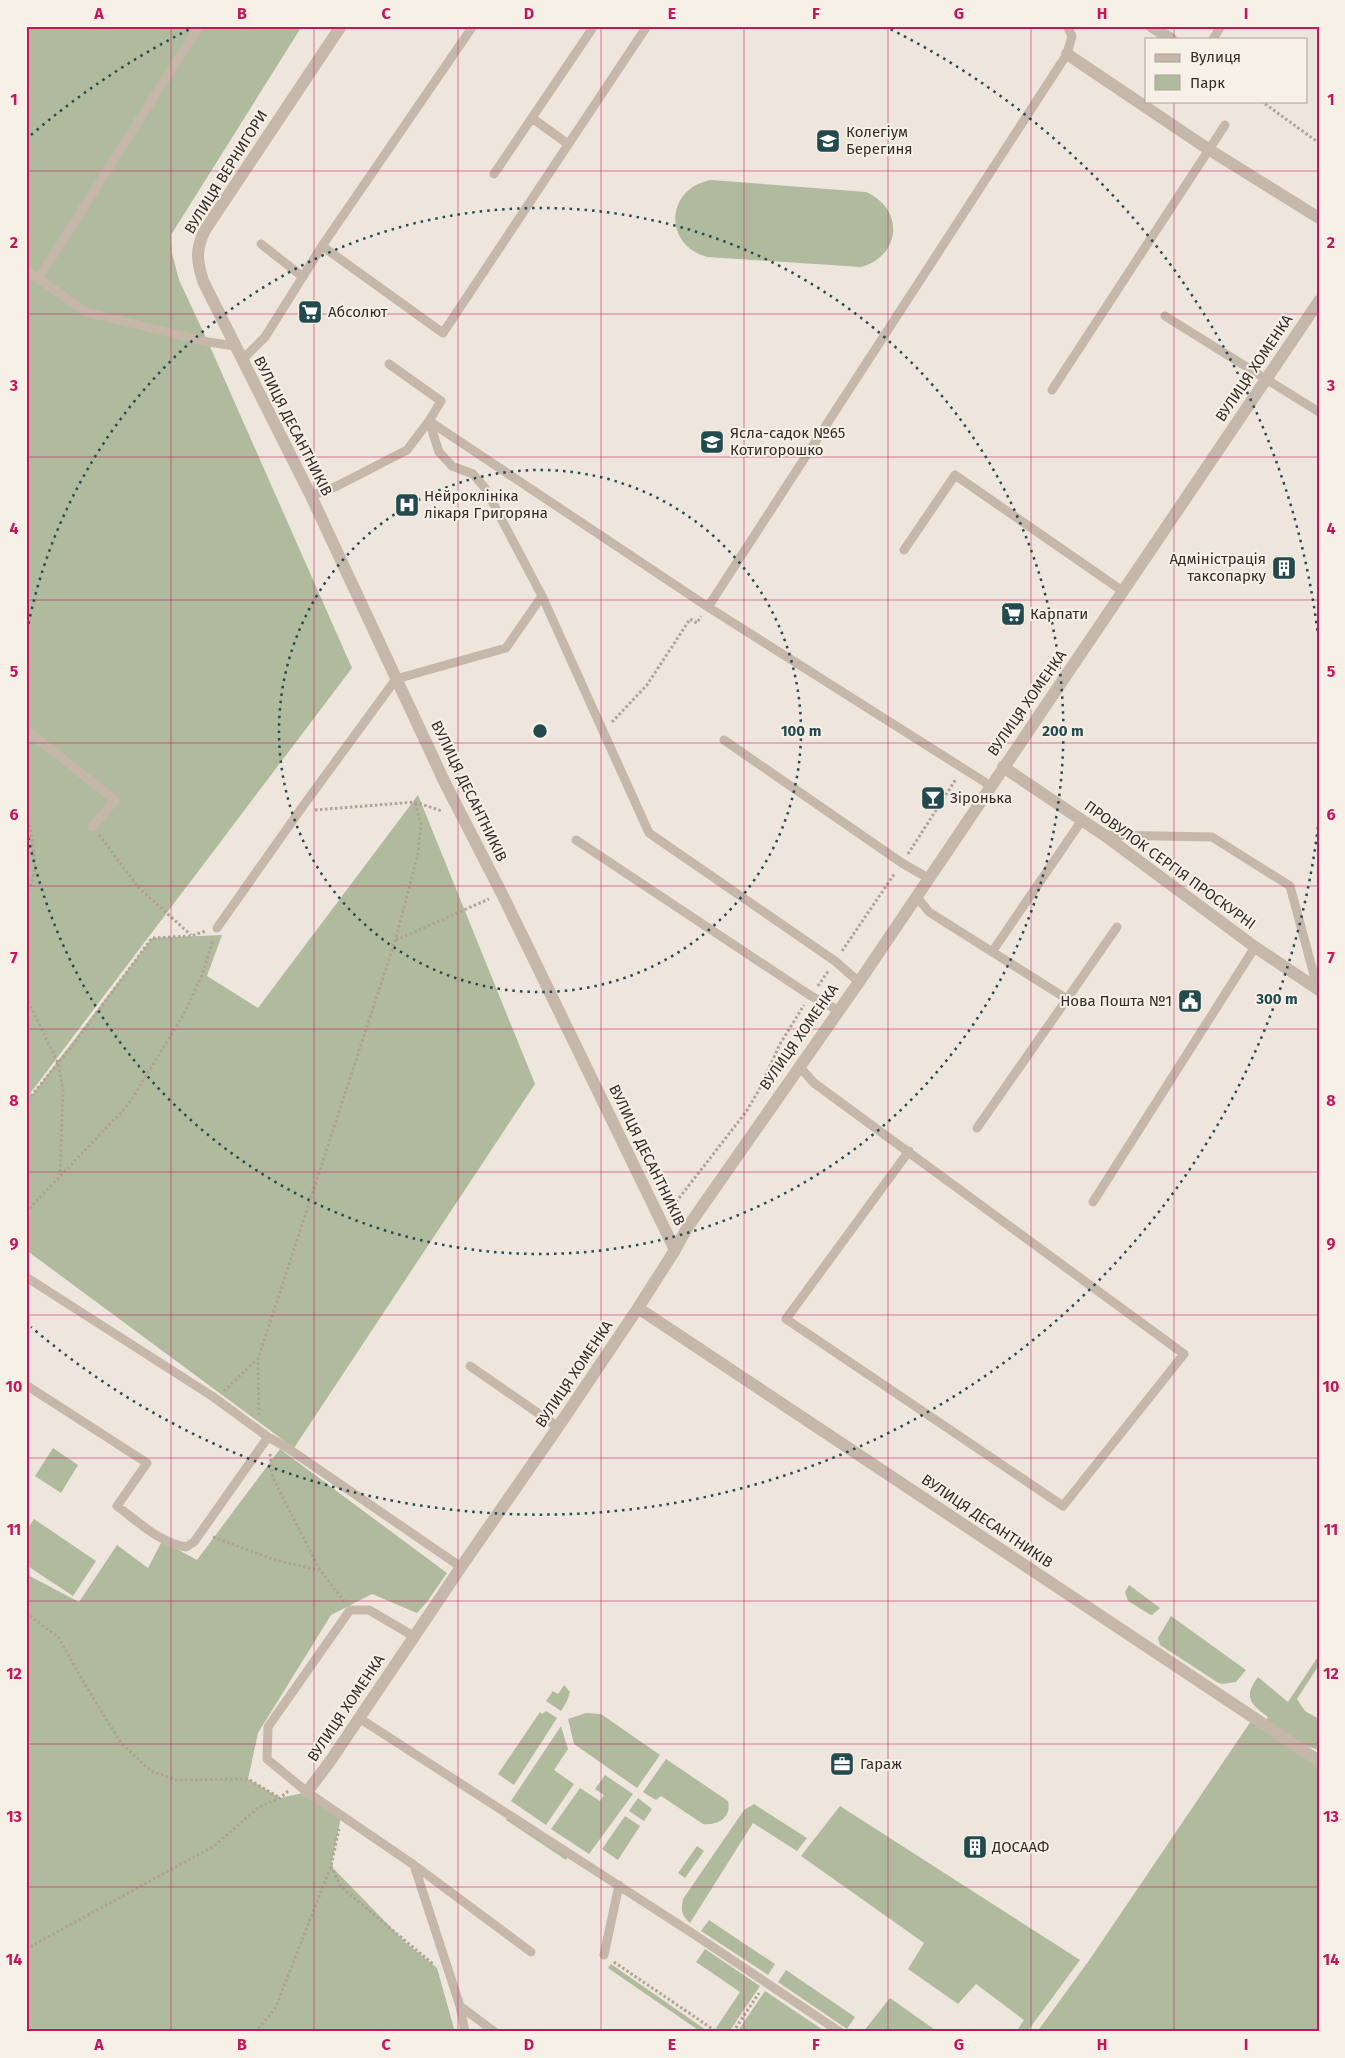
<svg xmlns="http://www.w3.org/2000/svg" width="1345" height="2058" viewBox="0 0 1345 2058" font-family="'Fira Sans',sans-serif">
<rect width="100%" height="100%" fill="#eee6dc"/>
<!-- green -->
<path fill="#b0bb9e" d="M 26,26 L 302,26 L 171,235 L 172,253 L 179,280 L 208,342 L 352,668 L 29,1095 L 32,1095 L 152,938 L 222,935 L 207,976 L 258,1008 L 418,795 L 535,1084 L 294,1448 L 26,1250 Z
M 712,180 L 866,192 C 905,209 901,256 861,267 L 707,257 C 662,244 666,187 712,180 Z
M 53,1448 L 78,1465 L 61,1493 L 35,1476 Z
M 280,1449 L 447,1573 L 427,1602 L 417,1613 L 372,1594 L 331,1615 L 258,1733 L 248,1779 L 280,1798 L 307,1792 L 341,1817 L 331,1866 L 406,1943 L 437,1968 L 455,2032 L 26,2032 L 26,1574 L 79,1602 L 117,1545 L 148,1568 L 162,1541 L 197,1560 Z
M 34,1519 L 96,1561 L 73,1596 L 26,1565 L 26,1531 Z
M 1129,1585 L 1160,1608 L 1152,1615 L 1149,1614 L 1128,1601 L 1125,1592 Z
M 1171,1616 L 1246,1670 L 1236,1682 L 1222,1684 L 1217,1682 L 1160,1645 L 1158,1638 Z
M 1319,1655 L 1319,1665 L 1297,1699 L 1305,1711 L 1319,1719 L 1319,1750 L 1306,1746 L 1265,1723 L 1268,1717 C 1250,1704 1243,1697 1258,1677 L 1288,1702 Z
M 564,1685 L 570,1692 L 567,1701 L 561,1711 L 546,1701 L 553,1691 L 558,1694 Z
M 546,1711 L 557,1718 L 514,1785 L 498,1774 L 540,1712 L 542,1714 Z
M 586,1713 L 601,1714 L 660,1755 L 637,1788 L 574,1744 L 568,1719 Z
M 1253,1718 L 1319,1762 L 1319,2032 L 1037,2032 L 1090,1959 Z
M 561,1726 L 568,1749 L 554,1770 L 574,1784 L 546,1825 L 511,1801 Z
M 666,1759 L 728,1801 C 732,1818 717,1826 703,1824 L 661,1796 L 656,1800 L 643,1792 Z
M 605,1775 L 633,1794 L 589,1854 L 551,1829 L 580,1788 L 600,1801 L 604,1795 L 595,1789 Z
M 638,1798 L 652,1809 L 644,1821 L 629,1811 Z
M 754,1804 L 807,1838 L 797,1851 L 753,1823 L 690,1923 C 681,1915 681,1910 683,1899 L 744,1810 Z
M 840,1806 L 1080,1960 L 1027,2032 L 1016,2032 L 1024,2020 L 976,1984 L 958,2004 L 908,1969 L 924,1943 L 801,1856 Z
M 625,1816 L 640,1826 L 618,1860 L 602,1849 Z
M 507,1818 L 568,1857 L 566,1860 L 506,1820 Z
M 697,1846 L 704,1851 L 685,1878 L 678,1873 Z
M 709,1920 L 775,1964 L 768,1975 L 701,1931 Z
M 705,1949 L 760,1986 L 729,2032 L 722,2032 L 716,2028 L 740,1992 L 696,1962 Z
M 611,1964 L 709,2032 L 701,2032 L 608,1968 Z
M 786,1970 L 855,2017 L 847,2029 L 778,1982 Z
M 765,1991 L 826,2032 L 737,2032 Z
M 890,1998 L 938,2032 L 863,2032 Z"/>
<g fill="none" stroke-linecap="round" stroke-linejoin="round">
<!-- path -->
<path stroke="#b0a194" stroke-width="3" stroke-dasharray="2.5 2.5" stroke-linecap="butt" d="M 1261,101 L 1319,143
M 612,722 L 647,685 L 690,619 L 697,623 L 701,616
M 26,810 C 31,835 42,872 26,893
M 315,810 L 415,802 L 442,811
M 99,835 L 138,887 L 191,935
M 908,854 L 956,779
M 396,940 L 489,899
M 842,951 L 895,873
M 818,986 L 829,970
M 26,997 L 58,1063 L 63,1090 L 60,1175
M 26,1097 L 32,1095 L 72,1046 L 152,938 L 191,936 L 206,931
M 676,1202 L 746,1112 L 759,1090 L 780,1044 L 804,1005
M 26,1212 L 128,1105 L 184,1014 L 202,975 L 213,940
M 224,1391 L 257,1359
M 259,1415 L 258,1359 L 395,941 L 418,854 L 421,824 L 415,802
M 270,1454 L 273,1478 L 320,1570 L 344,1601
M 213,1537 L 275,1560 L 319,1570
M 26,1613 L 59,1638 L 84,1683 L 121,1743 L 151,1771 L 177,1780 L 248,1779 L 280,1798
M 331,1866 L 341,1887 L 433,1964
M 26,1949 L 214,1846 L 259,1807 L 280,1798 L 288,1791
M 614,1962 L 717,2032
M 255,2032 L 275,2009 L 331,1866 L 339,1829
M 733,2032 L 759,1993"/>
<!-- lane -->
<path stroke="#c5b7a9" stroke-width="9" d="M 1213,39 L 1221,26
M 532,118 L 568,144
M 494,174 L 594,26
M 261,244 L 303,277
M 322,246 L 443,333 L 647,26
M 26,270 L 86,312 L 208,342 L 235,346
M 38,279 L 199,26
M 1165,316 L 1319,412
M 242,360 L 265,337 L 322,246 L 473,26
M 1052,390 L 1225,125
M 429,421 L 708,607 L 991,786
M 311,496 L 337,486 L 407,450 L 429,421 L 441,401 L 389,364
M 904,550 L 955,475 L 1124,592
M 542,596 L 649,833 L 835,961 L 859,982
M 708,607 L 1067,54 L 1072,36 L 1067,26
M 26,730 L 115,800 L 92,827
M 724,740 L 902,863 L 928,878
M 1105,835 L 1212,837 L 1290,886 L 1318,990
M 576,840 L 811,996 L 838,1010
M 916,896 L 929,912 L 1067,999 L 977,1128
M 217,928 L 303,806 L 396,679 L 506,648 L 542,596 L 485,488 L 473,474 L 452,466 L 439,452 L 429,421
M 992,952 L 1082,820
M 1067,999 L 1117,927
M 799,1066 L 814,1083 L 1184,1354 L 1063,1506 L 786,1319 L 909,1151
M 1093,1202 L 1255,947
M 26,1277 L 212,1396 L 268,1437 L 286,1447 L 461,1567
M 470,1366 L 558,1427
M 26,1385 L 147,1463 L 117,1506 C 137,1521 160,1543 186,1547 L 194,1542 L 268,1437
M 415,1637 L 369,1610 L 350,1610 L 268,1727 L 267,1759 L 307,1792 L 414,1865 L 531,1952
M 359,1718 L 692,1933 L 840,2032
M 414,1865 L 460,2006 L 465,2032
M 604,1955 L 619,1885
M 460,2006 L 495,2032"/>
<!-- street -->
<path stroke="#c5b7a9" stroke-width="12" d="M 341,26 L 205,230 C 195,250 197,261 203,281 L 311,496 L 445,783 L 502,894 L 675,1250
M 1151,26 L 1171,39
M 1067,54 L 1208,149 L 1319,218
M 1003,767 L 1104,835 L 1255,947 L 1319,990
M 638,1308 L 1319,1761
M 307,1792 L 331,1760 L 461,1567 L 558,1427 L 638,1308 L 675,1250 L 687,1228 L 859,982 L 1319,301"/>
</g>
<!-- grid -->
<path fill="none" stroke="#c2185b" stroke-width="1" stroke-opacity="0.55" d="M 171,26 L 171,2032M 314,26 L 314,2032M 458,26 L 458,2032M 601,26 L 601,2032M 744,26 L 744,2032M 888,26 L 888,2032M 1031,26 L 1031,2032M 1174,26 L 1174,39M 1174,101 L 1174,2032M 26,171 L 1319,171M 26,314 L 1319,314M 26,457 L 1319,457M 26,600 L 1319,600M 26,743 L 1319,743M 26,886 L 1319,886M 26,1029 L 1319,1029M 26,1172 L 1319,1172M 26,1315 L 1319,1315M 26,1458 L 1319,1458M 26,1601 L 1319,1601M 26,1744 L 1319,1744M 26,1887 L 1319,1887"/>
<!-- distance rings -->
<g fill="none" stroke="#234a4f" stroke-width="2.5" stroke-dasharray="2.5 5">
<circle cx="540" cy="731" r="261"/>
<path d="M27 631A523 523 0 1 1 27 831"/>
<path d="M1318 827A784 784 0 0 1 31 1327M31 135A784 784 0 0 1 196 26M884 26A784 784 0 0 1 1318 635"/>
</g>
<!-- icons -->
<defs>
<symbol id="school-square" viewBox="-11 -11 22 22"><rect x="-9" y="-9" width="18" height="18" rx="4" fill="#234a4f" stroke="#f7f0e7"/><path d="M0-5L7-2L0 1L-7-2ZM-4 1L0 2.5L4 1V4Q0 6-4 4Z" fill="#fff"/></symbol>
<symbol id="supermarket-square" viewBox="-11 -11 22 22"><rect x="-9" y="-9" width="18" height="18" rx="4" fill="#234a4f" stroke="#f7f0e7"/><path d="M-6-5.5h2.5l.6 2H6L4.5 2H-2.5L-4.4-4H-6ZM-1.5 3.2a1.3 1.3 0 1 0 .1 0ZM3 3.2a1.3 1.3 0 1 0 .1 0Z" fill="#fff"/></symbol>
<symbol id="hospital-square" viewBox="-11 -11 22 22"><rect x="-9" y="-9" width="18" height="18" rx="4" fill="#234a4f" stroke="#f7f0e7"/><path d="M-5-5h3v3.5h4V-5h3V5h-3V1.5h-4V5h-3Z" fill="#fff"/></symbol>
<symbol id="building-square" viewBox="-11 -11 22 22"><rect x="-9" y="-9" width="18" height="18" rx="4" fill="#234a4f" stroke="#f7f0e7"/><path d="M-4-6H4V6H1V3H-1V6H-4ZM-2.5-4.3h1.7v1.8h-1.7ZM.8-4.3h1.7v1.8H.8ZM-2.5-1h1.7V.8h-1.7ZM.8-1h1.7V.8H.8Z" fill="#fff"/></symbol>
<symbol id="bar-square" viewBox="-11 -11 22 22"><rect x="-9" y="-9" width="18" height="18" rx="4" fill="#234a4f" stroke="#f7f0e7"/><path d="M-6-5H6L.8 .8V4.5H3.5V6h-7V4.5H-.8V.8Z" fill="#fff"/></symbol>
<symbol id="civic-square" viewBox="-11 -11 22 22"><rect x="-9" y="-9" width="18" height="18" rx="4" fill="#234a4f" stroke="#f7f0e7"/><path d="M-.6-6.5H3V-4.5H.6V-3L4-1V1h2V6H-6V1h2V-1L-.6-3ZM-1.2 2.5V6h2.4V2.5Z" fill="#fff"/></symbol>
<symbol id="office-square" viewBox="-11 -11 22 22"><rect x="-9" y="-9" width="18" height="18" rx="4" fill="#234a4f" stroke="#f7f0e7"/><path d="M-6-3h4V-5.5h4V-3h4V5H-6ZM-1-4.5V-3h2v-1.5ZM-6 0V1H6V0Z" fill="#fff"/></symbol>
</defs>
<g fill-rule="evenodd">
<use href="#school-square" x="814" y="127" width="28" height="28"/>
<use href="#supermarket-square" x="296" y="298" width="28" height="28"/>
<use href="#school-square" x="698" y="428" width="28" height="28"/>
<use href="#hospital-square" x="393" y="491" width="28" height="28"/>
<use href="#building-square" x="1270" y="554" width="28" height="28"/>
<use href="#supermarket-square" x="999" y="600" width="28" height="28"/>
<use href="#bar-square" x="919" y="784" width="28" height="28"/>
<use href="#civic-square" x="1176" y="987" width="28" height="28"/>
<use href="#office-square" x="828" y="1750" width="28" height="28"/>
<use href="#building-square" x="961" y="1833" width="28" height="28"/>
</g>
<g text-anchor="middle" stroke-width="4" stroke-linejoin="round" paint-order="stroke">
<!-- poi labels -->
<g font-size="15" fill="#332c28" stroke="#f7f0e7" text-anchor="start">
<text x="846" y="137">Колегіум<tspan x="846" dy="17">Берегиня</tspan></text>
<text x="328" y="317">Абсолют</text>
<text x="730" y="438">Ясла-садок №65<tspan x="730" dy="17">Котигорошко</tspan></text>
<text x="424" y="501">Нейроклініка<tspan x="424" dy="17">лікаря Григоряна</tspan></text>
<text x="1266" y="564" text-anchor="end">Адміністрація<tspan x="1266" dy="17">таксопарку</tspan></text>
<text x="1030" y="619">Карпати</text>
<text x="950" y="803">Зіронька</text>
<text x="1172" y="1006" text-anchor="end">Нова Пошта №1</text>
<text x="860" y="1769">Гараж</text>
<text x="992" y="1852">ДОСААФ</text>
</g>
<!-- street labels -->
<g font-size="15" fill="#332c28" stroke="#f7f0e7">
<text transform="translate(226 172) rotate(-58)" y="5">ВУЛИЦЯ ВЕРНИГОРИ</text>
<text transform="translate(1254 368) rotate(-56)" y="5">ВУЛИЦЯ ХОМЕНКА</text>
<text transform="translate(293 426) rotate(63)" y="5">ВУЛИЦЯ ДЕСАНТНИКІВ</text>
<text transform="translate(1027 703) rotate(-55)" y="5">ВУЛИЦЯ ХОМЕНКА</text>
<text transform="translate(469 791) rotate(64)" y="5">ВУЛИЦЯ ДЕСАНТНИКІВ</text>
<text transform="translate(1170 865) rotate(36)" y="5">ПРОВУЛОК СЕРГІЯ ПРОСКУРНІ</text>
<text transform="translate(799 1037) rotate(-55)" y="5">ВУЛИЦЯ ХОМЕНКА</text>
<text transform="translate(647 1155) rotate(64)" y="5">ВУЛИЦЯ ДЕСАНТНИКІВ</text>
<text transform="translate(574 1374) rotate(-56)" y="5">ВУЛИЦЯ ХОМЕНКА</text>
<text transform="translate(987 1521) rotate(34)" y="5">ВУЛИЦЯ ДЕСАНТНИКІВ</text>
<text transform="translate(346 1708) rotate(-56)" y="5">ВУЛИЦЯ ХОМЕНКА</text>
</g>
</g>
<circle cx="540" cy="731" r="8" fill="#234a4f" stroke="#f7f0e7" stroke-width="2.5"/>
<g font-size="15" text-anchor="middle" font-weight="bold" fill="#234a4f" stroke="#f7f0e7" stroke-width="4" stroke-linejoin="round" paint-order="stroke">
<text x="801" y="736">100 m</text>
<text x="1063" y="736">200 m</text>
<text x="1277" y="1004">300 m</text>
</g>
<!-- border -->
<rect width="1345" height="2058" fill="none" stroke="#f7f0e7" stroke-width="55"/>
<!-- legend -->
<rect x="1145" y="38" width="162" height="65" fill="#f7f0e7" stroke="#a9a29b"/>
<rect x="1155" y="54" width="25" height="8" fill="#c5b7a9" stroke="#a9a29b"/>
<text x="1190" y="62" font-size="15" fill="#332c28">Вулиця</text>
<rect x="1155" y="75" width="25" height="15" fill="#b0bb9e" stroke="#a9a29b"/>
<text x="1190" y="88" font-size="15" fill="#332c28">Парк</text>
<rect x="28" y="28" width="1290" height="2002" fill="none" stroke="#c2185b" stroke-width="2"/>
<g font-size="16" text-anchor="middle" font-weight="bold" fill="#c2185b">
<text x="99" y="19">A</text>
<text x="242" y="19">B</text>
<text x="386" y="19">C</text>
<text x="529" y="19">D</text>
<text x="672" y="19">E</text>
<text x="816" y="19">F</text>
<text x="959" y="19">G</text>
<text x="1102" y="19">H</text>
<text x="1246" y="19">I</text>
<text x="14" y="105">1</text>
<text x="1331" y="105">1</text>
<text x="14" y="248">2</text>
<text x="1331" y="248">2</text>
<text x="14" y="391">3</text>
<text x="1331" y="391">3</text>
<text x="14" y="534">4</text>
<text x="1331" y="534">4</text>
<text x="14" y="677">5</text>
<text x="1331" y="677">5</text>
<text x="14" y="820">6</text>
<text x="1331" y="820">6</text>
<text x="14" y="963">7</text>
<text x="1331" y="963">7</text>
<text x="14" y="1106">8</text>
<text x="1331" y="1106">8</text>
<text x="14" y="1249">9</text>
<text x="1331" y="1249">9</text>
<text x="14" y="1392">10</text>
<text x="1331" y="1392">10</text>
<text x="14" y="1535">11</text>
<text x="1331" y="1535">11</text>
<text x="14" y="1679">12</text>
<text x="1331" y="1679">12</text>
<text x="14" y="1822">13</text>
<text x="1331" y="1822">13</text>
<text x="14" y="1965">14</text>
<text x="1331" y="1965">14</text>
<text x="99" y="2050">A</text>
<text x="242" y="2050">B</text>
<text x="386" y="2050">C</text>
<text x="529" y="2050">D</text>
<text x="672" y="2050">E</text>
<text x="816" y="2050">F</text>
<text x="959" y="2050">G</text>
<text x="1102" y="2050">H</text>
<text x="1246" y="2050">I</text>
</g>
</svg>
